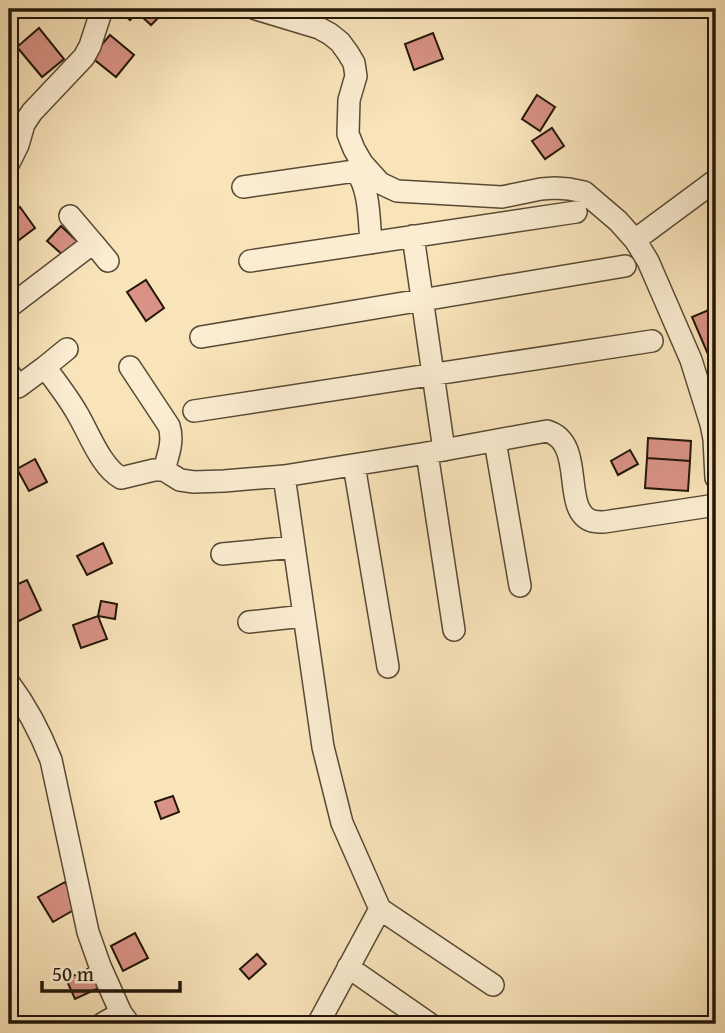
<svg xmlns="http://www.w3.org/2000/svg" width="725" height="1033" viewBox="0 0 725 1033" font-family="'Gentium Book Plus',serif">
<rect width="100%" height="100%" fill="#f9e4ba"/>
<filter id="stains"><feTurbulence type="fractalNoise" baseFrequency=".00286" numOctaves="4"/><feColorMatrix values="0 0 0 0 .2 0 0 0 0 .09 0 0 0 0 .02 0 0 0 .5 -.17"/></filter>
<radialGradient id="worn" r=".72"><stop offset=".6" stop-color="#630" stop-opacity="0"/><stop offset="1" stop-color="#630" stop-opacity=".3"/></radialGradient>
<!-- building -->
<path fill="#d99285" stroke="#221709" stroke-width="2" d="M 118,9 L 140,9 L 130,20 Z
M 147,9 L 167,9 L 151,25 L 140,15 Z
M 39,28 L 64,59 L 42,77 L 17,47 Z
M 433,33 L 443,59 L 414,70 L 405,44 Z
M 110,35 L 134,55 L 116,77 L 91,57 Z
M 537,95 L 555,107 L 540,131 L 522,119 Z
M 552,128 L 564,146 L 545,159 L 532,141 Z
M 20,207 L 35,228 L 15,243 L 9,234 L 9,215 Z
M 61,226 L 78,242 L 65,257 L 47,241 Z
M 146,280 L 164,308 L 146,321 L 127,292 Z
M 716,307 L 716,356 L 710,359 L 692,317 Z
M 716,368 L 716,387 L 714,388 L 708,371 Z
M 648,438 L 691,441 L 690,461 L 647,458 Z
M 630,450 L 638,464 L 618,475 L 611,461 Z
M 647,458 L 690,461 L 688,491 L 645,488 Z
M 35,459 L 47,482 L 29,491 L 17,469 Z
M 103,543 L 112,563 L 87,575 L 77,556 Z
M 27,580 L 41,610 L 19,621 L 9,600 L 9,588 Z
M 101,601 L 117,604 L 115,619 L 98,616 Z
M 98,616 L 107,639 L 81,648 L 73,625 Z
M 173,796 L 179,812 L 161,819 L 155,802 Z
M 65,882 L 79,907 L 53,922 L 38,897 Z
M 135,933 L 148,958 L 123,971 L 111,946 Z
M 257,954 L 266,964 L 249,979 L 240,969 Z
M 94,966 L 103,986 L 75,999 L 66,979 Z"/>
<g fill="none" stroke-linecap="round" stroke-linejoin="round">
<defs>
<path id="street" d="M 256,9 L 319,28 L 330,34 L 340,42 L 348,53 L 354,63 L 356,76 L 349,100 L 348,134 L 354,149 L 362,163 L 380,183 L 397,191 L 502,197 L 541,189 L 555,188 L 569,189 L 584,192 L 618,221 L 635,240 L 648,261 L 691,360 L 711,424 L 714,439 L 716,478
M 9,163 L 18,145 L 24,124 L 32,112 L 84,57 L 90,46 L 102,9
M 243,187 L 355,171 C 370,186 369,222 371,243
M 70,216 L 93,243
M 413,236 L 444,450
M 635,240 L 716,180
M 250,261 L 576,212
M 9,307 L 93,243 L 108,261
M 201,337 L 625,266
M 67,349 L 45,367 C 56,382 68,397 77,413 C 89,433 101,467 121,478 L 154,470 L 164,470 L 180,480 L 194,482 L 224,481 L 284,476 L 427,453 L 547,431 C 587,443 560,510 592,521 C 596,522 600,522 604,522 L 716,505
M 130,367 L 169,426 C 174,441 168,455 164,470
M 9,373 L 18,387 L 45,367
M 194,411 L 652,341
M 495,441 L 520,586
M 427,453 L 454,630
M 354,465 L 388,667
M 284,476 L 323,747 L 342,823 L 380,909
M 222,554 L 294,547
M 249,622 L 304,616
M 9,683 C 27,707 40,732 51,760 L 88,932 L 100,966 L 121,1013 L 129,1024
M 348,967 L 430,1024
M 102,1024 L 121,1013
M 318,1024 L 380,909 L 493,985"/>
</defs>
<!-- street casing -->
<use href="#street" stroke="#584a35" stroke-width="24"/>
<!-- street -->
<use href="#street" stroke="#fbedd2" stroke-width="21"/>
</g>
<!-- margin -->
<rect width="725" height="1033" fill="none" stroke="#f9e4ba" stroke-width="35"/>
<rect x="10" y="10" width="704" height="1012" fill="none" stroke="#221709" stroke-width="3.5"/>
<rect x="18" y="18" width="690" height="998" fill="none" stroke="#221709" stroke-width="2"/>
<!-- scale -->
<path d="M42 981v10h138v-10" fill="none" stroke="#221709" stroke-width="3.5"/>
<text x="52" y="981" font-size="21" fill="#221709" stroke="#fbedd2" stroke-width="5" paint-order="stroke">50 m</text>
<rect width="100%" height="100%" filter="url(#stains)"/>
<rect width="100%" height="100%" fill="url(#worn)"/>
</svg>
